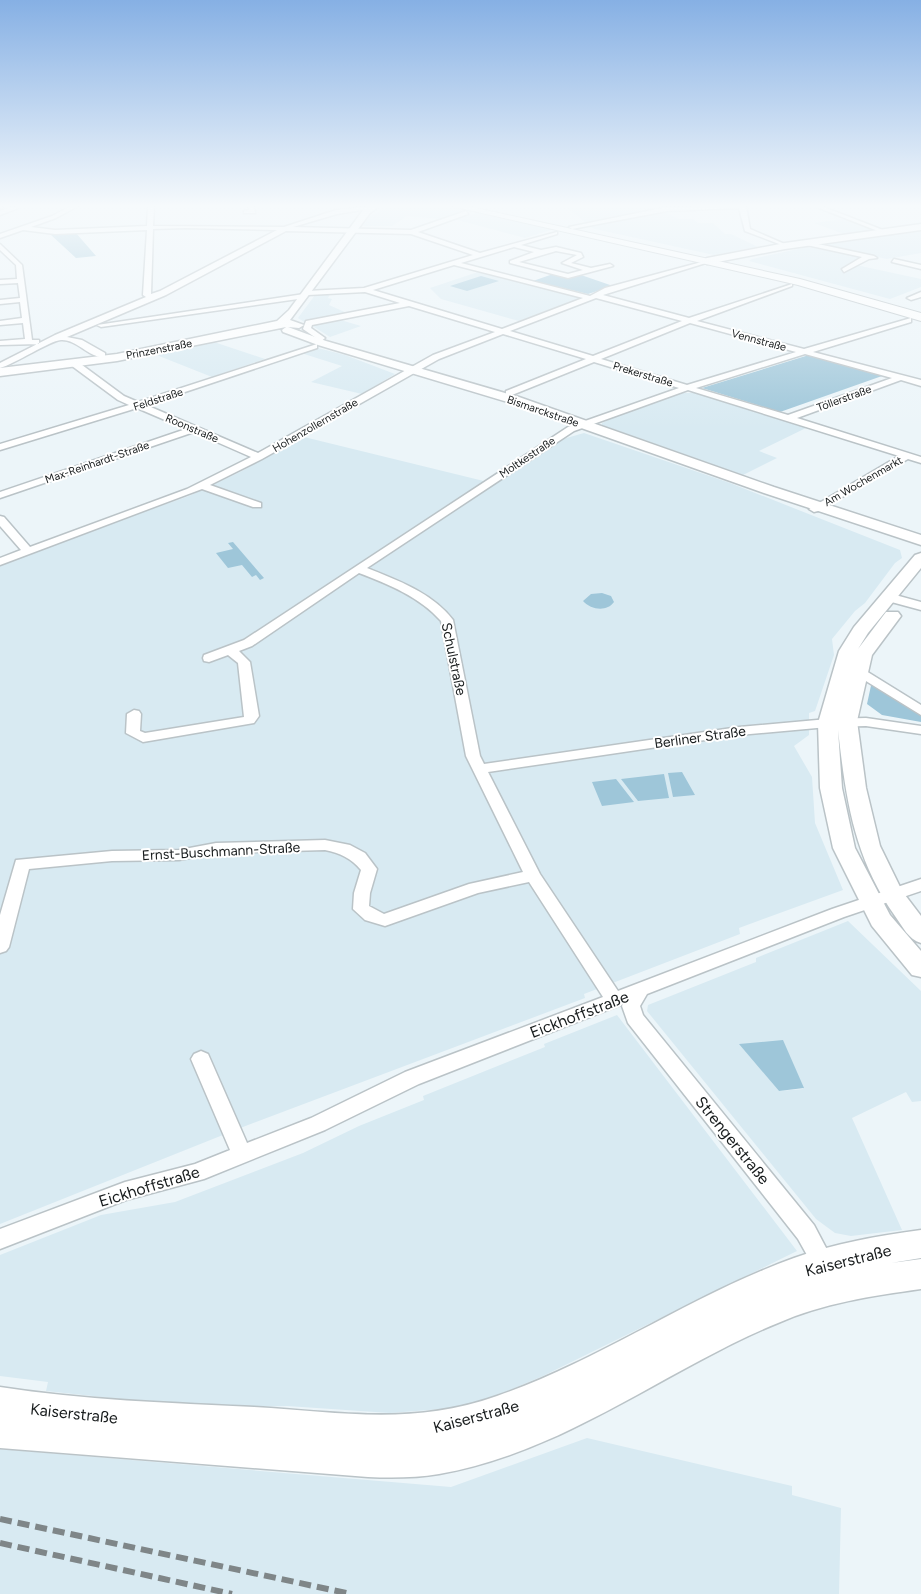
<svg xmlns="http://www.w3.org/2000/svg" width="921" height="1594" viewBox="0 0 921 1594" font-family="Figtree,sans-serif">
<rect width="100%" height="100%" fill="#ecf5f9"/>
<!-- built -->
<path fill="#d8eaf2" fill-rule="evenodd" d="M 391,206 L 443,206 L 465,210 L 440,219 L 407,216 L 392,226 L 363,226 L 370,216 Z
M 565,206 L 665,206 L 666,207 L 585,222 Z
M 664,211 L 678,219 L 693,219 L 698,223 L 713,223 L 725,234 L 731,234 L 758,247 L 714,255 L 595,229 L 588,226 Z
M 478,213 L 521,222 L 554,229 L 525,238 L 454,219 Z
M 843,219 L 876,230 L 847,235 L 814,223 Z
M 921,229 L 921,253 L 887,259 L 820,245 Z
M 807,247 L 868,258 L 856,265 L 921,279 L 921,287 L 890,299 L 749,261 L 752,259 Z
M 478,272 L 580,298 L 519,321 L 441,299 L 430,288 Z
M 330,294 L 328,298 L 332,299 L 329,305 L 347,313 L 304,322 L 298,318 L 315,295 Z
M 337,319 L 361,326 L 330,337 L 311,325 Z
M 214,342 L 265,359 L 212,377 L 154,354 Z
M 318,348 L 345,355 L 395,374 L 362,394 L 311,382 L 342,366 L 301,353 Z
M 683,393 L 698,393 L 806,428 L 759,451 L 777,458 L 743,475 L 602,425 L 602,423 L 628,411 Z
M 584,433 L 730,483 L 900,550 L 902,558 L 895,563 L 865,603 L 855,611 L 832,639 L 834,655 L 815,711 L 809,713 L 809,735 L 794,746 L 812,777 L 815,823 L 843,890 L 739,928 L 740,934 L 584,994 L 585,998 L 248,1125 L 0,1224 L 0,566 L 41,548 L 189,496 L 240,472 L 304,437 L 496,484 L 563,439 Z
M 848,921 L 921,991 L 921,1101 L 912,1102 L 906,1092 L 852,1118 L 902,1230 L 851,1236 L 835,1233 L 816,1219 L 647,1011 L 648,1005 L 756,962 L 756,958 ZM 740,1044 L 803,1088 L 803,1089 L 779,1091 Z
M 617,1015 L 797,1251 L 543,1376 L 491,1398 L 455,1408 L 390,1413 L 287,1406 L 204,1408 L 46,1391 L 48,1382 L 0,1376 L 0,1255 L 101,1215 L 175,1202 L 303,1153 L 359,1126 L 424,1100 L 423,1096 L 545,1047 L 544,1044 Z
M 587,1438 L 792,1486 L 792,1495 L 841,1508 L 839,1594 L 0,1594 L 0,1449 L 451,1487 Z"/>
<!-- green -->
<path fill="#9ec6d9" d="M 76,233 L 96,256 L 76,258 L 50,234 Z
M 553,274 L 581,275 L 613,286 L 588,294 L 533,281 Z
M 481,276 L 499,281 L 467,291 L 450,286 Z
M 809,355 L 882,376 L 780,412 L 702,388 Z
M 233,542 L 264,578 L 260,580 L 256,575 L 252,577 L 242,565 L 228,568 L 216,553 L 233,549 L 228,543 Z
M 602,593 L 611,596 L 614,602 C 607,612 591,610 583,601 L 591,594 Z
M 872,681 L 921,714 L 921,722 L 882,715 L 867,704 Z
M 682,772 L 695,795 L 673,797 L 668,773 Z
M 664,774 L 669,798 L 638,801 L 621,779 Z
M 616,779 L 634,802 L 602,806 L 592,782 Z
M 783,1040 L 804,1088 L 779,1091 L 739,1044 Z"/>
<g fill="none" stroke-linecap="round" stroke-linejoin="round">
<defs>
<path id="street" d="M 2,206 L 18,208 L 0,215 L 0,211 L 8,208 Z
M 71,206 L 78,206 L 56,218 L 31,227 L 55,230 L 147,226 L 148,206 L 154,206 L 153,226 L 284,227 L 336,210 L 374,206 L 374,208 L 337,214 L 293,227 L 411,230 L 466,211 L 468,214 L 418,232 L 480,253 L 557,232 L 557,234 L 521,245 L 541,250 L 556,247 L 581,253 L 583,257 L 571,263 L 591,268 L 610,264 L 613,266 L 568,278 L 510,263 L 510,261 L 534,252 L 514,247 L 461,263 L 590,296 L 605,288 L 709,260 L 709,262 L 603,295 L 689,318 L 792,284 L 792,286 L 697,321 L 804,349 L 911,318 L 911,322 L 813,352 L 921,380 L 921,386 L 901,380 L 797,418 L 921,457 L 921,463 L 908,459 L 818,511 L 814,512 L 809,509 L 899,456 L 688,390 L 574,431 L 367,568 C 397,580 433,593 453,620 L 480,756 L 484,764 L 739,727 L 828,719 L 866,718 L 921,726 L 921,734 L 866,726 L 828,727 L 739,735 L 488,772 L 540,874 L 618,991 L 832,909 L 921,879 L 921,891 L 844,917 L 647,994 L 640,1006 L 643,1015 L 814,1225 L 834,1263 L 829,1276 L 821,1279 L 813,1276 L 810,1269 L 812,1264 L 798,1239 L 628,1023 L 622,1006 L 623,1004 L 419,1084 L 325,1130 L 204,1179 L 126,1200 L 0,1249 L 0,1229 L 125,1182 L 195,1164 L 230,1150 L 191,1059 L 194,1054 L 201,1051 L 208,1054 L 247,1143 L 311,1118 L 405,1072 L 603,997 L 529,882 L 478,893 L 385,926 L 365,920 L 353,909 L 354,893 L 361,870 C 351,858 340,853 325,850 L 216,853 L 179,860 L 112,861 L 29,869 L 9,947 L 6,951 L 0,953 L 0,915 L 16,860 L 112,851 L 179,850 L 216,843 L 325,840 L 350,845 L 365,853 L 377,869 L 370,893 L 369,906 L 384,914 L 469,884 L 523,872 L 466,756 L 441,621 C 420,597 388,584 359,573 L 252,646 L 239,651 L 250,662 L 259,716 L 254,723 L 143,742 L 126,733 L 127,714 L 134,710 L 139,711 L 141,714 L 140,731 L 145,733 L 244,717 L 238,663 L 228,655 L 209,662 L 204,661 L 203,658 L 204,655 L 244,640 L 568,427 L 679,388 L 594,362 L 512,395 L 506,395 L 506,391 L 586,359 L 503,334 L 439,359 L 262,459 L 210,485 L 261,503 L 261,507 L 253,507 L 202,489 L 0,565 L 0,558 L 21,550 L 0,526 L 0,516 L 4,517 L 30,547 L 187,489 L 251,457 L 194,432 L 0,498 L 0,492 L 186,429 L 137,408 L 0,450 L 0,444 L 129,405 L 118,400 L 72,366 L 72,362 L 78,362 L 124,396 L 138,402 L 317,344 L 317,348 L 146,405 L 258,453 L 433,355 L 495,332 L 409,306 L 312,325 L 311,328 L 325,338 L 319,343 L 313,343 L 312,341 L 316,338 L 303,329 L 306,321 L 400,303 L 365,292 L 308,295 L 305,298 L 101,327 L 97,325 L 304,294 L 307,291 L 364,288 L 473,255 L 411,234 L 286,231 L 166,295 L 67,337 L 82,340 L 105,353 L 105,357 C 90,359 77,339 61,340 C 49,341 15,364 0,368 L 0,363 L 55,335 L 146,297 L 143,295 L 147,230 L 55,234 L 23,230 L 0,238 L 0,234 L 52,216 ZM 185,228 L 277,230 L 160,291 L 151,294 L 153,229 ZM 556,251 L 577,255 L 562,263 L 583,270 L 568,274 L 519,262 ZM 454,265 L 583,298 L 502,329 L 373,290 ZM 596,298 L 682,321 L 593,356 L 510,331 ZM 690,323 L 796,352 L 687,385 L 601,359 ZM 805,354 L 892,378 L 788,415 L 696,388 Z
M 248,206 L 254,206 L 255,213 L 244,213 L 244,211 L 249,210 Z
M 746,206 L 750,229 L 787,245 L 787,247 L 745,231 L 739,208 L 667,211 L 572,229 L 569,227 L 667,207 Z
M 814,206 L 821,206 L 888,232 L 883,233 Z
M 804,241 L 874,256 L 877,258 L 869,259 L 844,272 L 842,269 L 862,257 L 802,244 Z
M 0,244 L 22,265 L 32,340 L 39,340 L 39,344 L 0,345 L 0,341 L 25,339 L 23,323 L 0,325 L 0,321 L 22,318 L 20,302 L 0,304 L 0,300 L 20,298 L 18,283 L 0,284 L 0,280 L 17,279 L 16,265 L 0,250 Z
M 894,259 L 921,265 L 921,269 L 892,262 Z
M 921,292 L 921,297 L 911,300 L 907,298 Z
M 888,593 L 921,602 L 921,610 L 884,600 L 884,594 Z
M 858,666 L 921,705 L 921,715 L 853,673 L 851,670 L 853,667 Z"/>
<path id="secondary" d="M 370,206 L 379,206 L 370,213 L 290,320 L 304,325 L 299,328 L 288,327 L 326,341 L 519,397 L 774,487 L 921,535 L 921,545 L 764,493 L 511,403 L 318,345 L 283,332 L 282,330 L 286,327 L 117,361 L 0,376 L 0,368 L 117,354 L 277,321 L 289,310 L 364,209 Z
M 921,224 L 921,230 L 785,249 L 707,264 L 702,261 L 707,258 L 785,243 Z
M 921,553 L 921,568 L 868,633 L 858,649 L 886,612 L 898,612 L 901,616 L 872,655 L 857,721 L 866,788 L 880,846 L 902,891 L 921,916 L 921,943 C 908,939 903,927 895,916 C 854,857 846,800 838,730 L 842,788 L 855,848 L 890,915 L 921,951 L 921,977 L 912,975 L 872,926 L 833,848 L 820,788 L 818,723 L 839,651 L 854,627 L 915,555 Z
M 921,1230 L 921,1258 L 891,1263 L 921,1259 L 921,1289 C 871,1296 824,1303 778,1323 C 664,1370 563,1453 439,1474 C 416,1478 391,1478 368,1477 L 0,1448 L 0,1387 C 84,1400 169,1403 254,1407 C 341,1412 412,1426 497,1396 C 601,1360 691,1295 794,1258 C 835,1243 878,1236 921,1230 Z"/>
<path id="primary" d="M 451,206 L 467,206 L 800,279 L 921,313 L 921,321 L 798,285 Z"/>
</defs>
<!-- street casing -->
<use href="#street" stroke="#bac3c7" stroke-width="3"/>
<!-- secondary casing -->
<use href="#secondary" stroke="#bac3c7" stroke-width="3"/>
<!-- primary casing -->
<use href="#primary" stroke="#bac3c7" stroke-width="2"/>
<!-- street -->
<use href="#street" fill="#fff" fill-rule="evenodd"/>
<!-- secondary -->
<use href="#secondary" fill="#fff" fill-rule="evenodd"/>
<!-- primary -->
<use href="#primary" fill="#fff" fill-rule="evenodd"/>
<!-- rail -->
<path stroke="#7f8688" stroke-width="6" stroke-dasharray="12 6" stroke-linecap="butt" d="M 0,1519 L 351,1594
M 0,1543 L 232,1594"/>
</g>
<!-- sky -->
<linearGradient id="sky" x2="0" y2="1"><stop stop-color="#86b0e4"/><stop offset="0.48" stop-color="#f6fafc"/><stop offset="1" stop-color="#f6fafc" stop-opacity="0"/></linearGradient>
<rect width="921" height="429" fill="url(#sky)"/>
<g text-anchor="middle" stroke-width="4" stroke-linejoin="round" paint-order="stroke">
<!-- far-street labels -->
<g font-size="11" fill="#181c1d" stroke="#fff">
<text transform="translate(759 340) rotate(15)" y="4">Vennstraße</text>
<text transform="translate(159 349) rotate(-11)" y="4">Prinzenstraße</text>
<text transform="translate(643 374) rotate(17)" y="4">Prekerstraße</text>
<text transform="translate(844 398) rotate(-20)" y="4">Töllerstraße</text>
<text transform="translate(158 399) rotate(-18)" y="4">Feldstraße</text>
<text transform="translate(543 411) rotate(19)" y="4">Bismarckstraße</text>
<text transform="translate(315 425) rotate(-30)" y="4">Hohenzollernstraße</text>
<text transform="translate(192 428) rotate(23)" y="4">Roonstraße</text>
<text transform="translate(527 457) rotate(-34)" y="4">Moltkestraße</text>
<text transform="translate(97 462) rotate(-19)" y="4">Max-Reinhardt-Straße</text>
<text transform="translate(863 481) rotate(-30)" y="4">Am Wochenmarkt</text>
</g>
<!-- street labels -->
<g font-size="14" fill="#181c1d" stroke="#fff">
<text transform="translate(454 659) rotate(78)" y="5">Schulstraße</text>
<text transform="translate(700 737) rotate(-8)" y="5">Berliner Straße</text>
<text transform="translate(221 851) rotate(-3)" y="5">Ernst-Buschmann-Straße</text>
</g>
<!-- near-street labels -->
<g font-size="16" fill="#181c1d" stroke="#fff">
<text transform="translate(579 1014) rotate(-21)" y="6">Eickhoffstraße</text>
<text transform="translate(733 1140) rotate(51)" y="6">Strengerstraße</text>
<text transform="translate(149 1186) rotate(-17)" y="6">Eickhoffstraße</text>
<text transform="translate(848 1260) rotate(-14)" y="6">Kaiserstraße</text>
<text transform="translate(74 1413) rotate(6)" y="6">Kaiserstraße</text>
<text transform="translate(476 1416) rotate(-15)" y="6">Kaiserstraße</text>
</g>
</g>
</svg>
